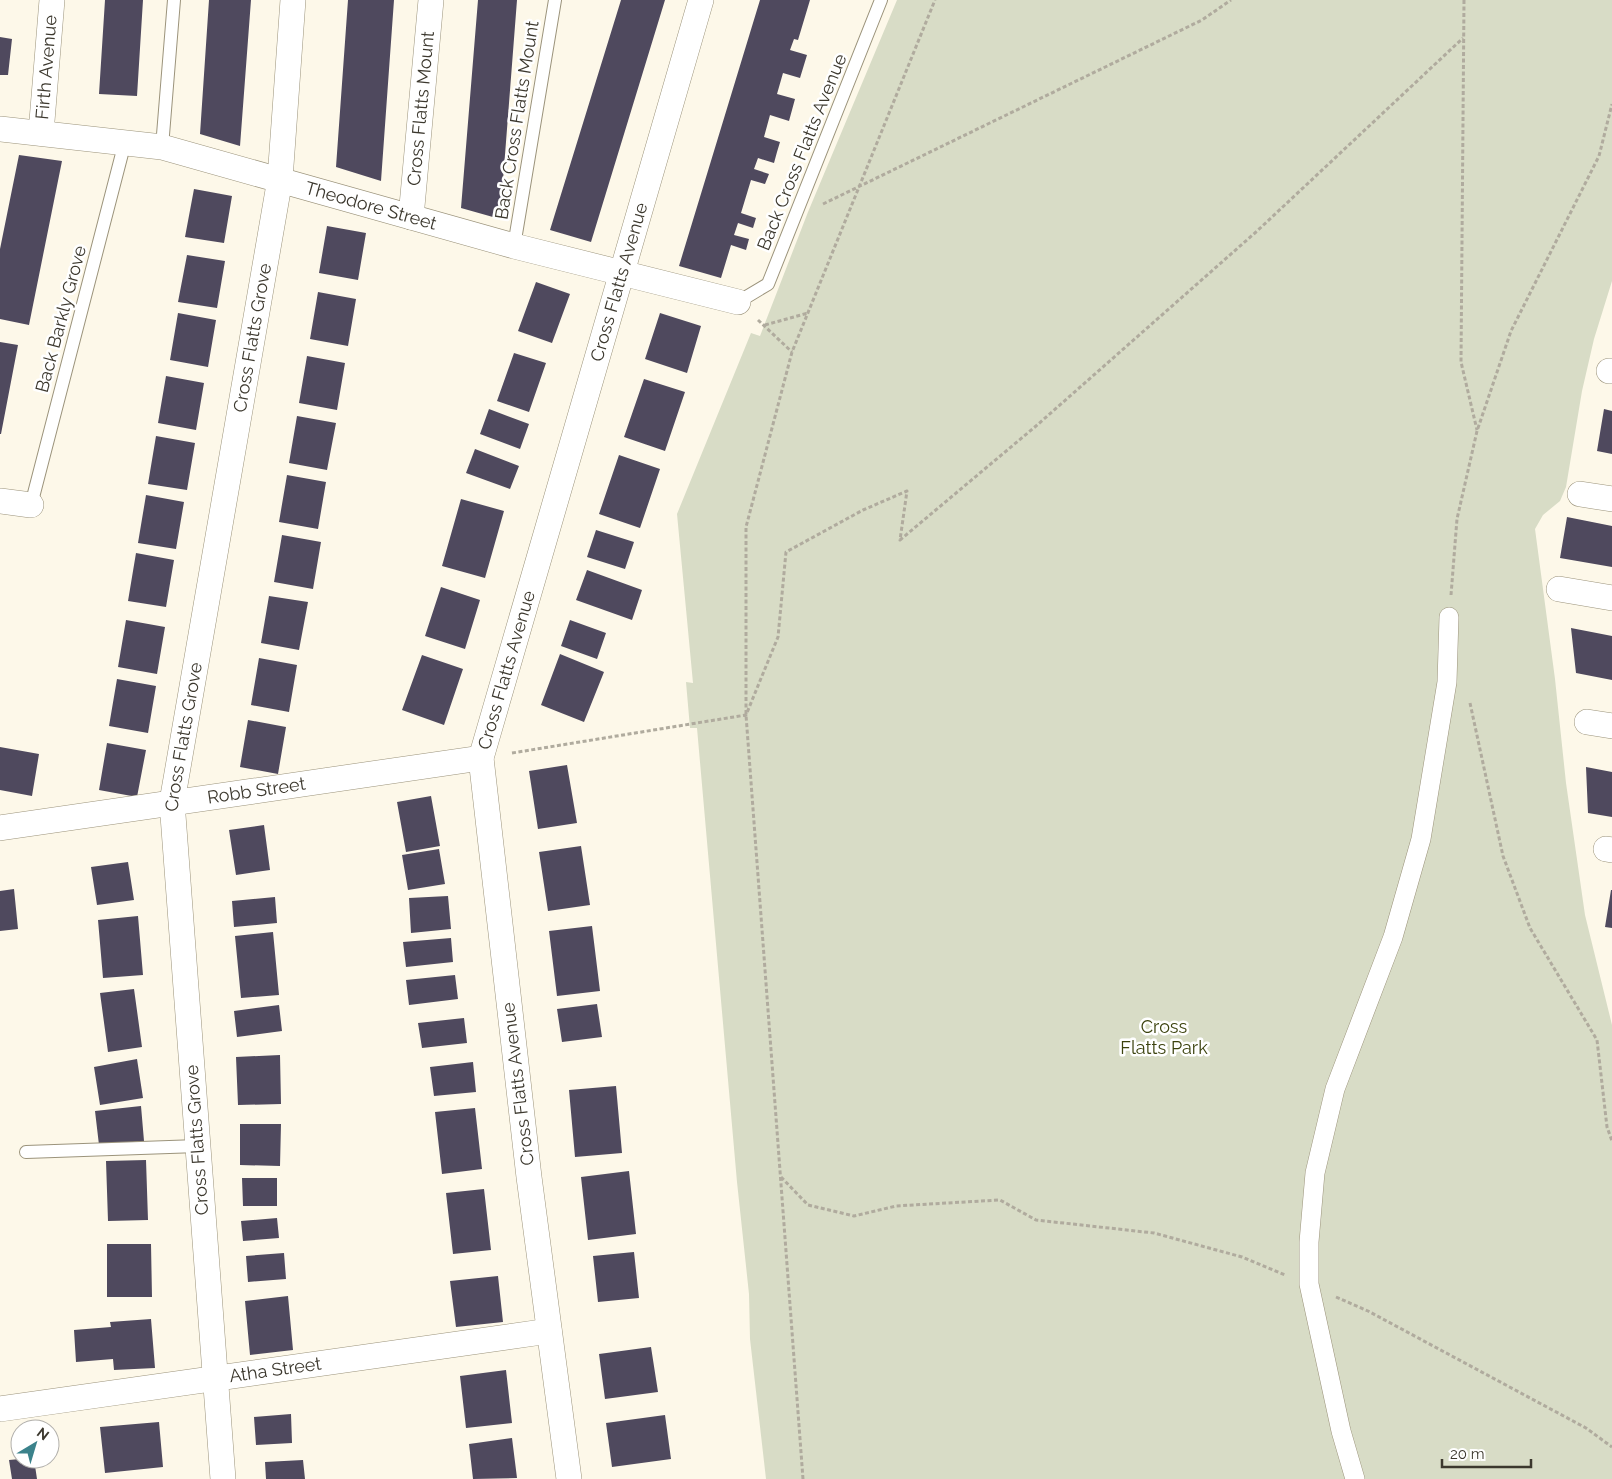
<svg xmlns="http://www.w3.org/2000/svg" width="1612" height="1479" viewBox="0 0 1612 1479" font-family="Raleway,sans-serif">
<rect width="100%" height="100%" fill="#fdf8e9"/>
<!-- park -->
<path fill="#d8dcc6" d="M 897,0 L 1612,0 L 1612,281 L 1594,339 L 1582,391 L 1566,487 L 1560,501 L 1543,515 L 1535,529 L 1555,679 L 1566,783 L 1585,915 L 1612,1025 L 1612,1479 L 766,1479 L 750,1339 L 749,1294 L 737,1182 L 697,728 L 690,728 L 686,682 L 693,683 L 677,514 L 751,333 L 760,336 L 808,212 Z"/>
<!-- building -->
<path fill="#4f495e" d="M 105,0 L 143,0 L 137,96 L 99,94 Z
M 209,0 L 251,0 L 240,146 L 200,134 Z
M 348,0 L 394,0 L 381,181 L 336,167 Z
M 478,0 L 517,0 L 500,219 L 461,208 Z
M 621,0 L 665,0 L 591,242 L 550,230 Z
M 760,0 L 810,0 L 798,40 L 794,39 L 790,50 L 807,55 L 800,78 L 783,73 L 777,94 L 795,99 L 789,121 L 770,115 L 764,137 L 780,142 L 777,152 L 774,163 L 758,158 L 754,169 L 769,174 L 765,184 L 751,180 L 741,213 L 756,218 L 753,228 L 738,223 L 734,235 L 749,239 L 746,250 L 731,245 L 721,278 L 679,266 Z
M 0,37 L 12,39 L 8,75 L 0,75 Z
M 19,155 L 62,161 L 29,325 L 0,319 L 0,249 Z
M 194,189 L 232,196 L 224,243 L 185,237 Z
M 327,226 L 366,233 L 358,280 L 319,273 Z
M 187,255 L 225,261 L 217,308 L 178,302 Z
M 536,282 L 570,294 L 552,343 L 518,331 Z
M 318,292 L 356,299 L 348,346 L 310,339 Z
M 178,313 L 216,320 L 208,367 L 170,360 Z
M 660,313 L 701,326 L 687,373 L 645,359 Z
M 0,342 L 18,345 L 1,434 L 0,434 Z
M 514,353 L 546,363 L 529,412 L 497,401 Z
M 307,356 L 345,363 L 337,410 L 299,403 Z
M 166,376 L 204,383 L 196,430 L 158,423 Z
M 644,379 L 685,392 L 665,451 L 624,437 Z
M 489,409 L 529,424 L 520,449 L 480,434 Z
M 1604,409 L 1612,411 L 1612,454 L 1597,451 Z
M 297,416 L 336,423 L 327,470 L 289,463 Z
M 156,436 L 195,443 L 187,490 L 148,484 Z
M 475,449 L 519,466 L 510,489 L 466,473 Z
M 619,455 L 660,469 L 640,528 L 599,514 Z
M 287,475 L 326,482 L 318,529 L 279,522 Z
M 146,495 L 184,502 L 176,549 L 138,543 Z
M 461,499 L 504,511 L 485,578 L 442,566 Z
M 1567,517 L 1612,526 L 1612,567 L 1560,558 Z
M 596,530 L 634,542 L 625,569 L 587,557 Z
M 282,535 L 321,542 L 313,589 L 274,582 Z
M 136,553 L 174,560 L 166,607 L 128,601 Z
M 587,570 L 642,590 L 632,620 L 576,600 Z
M 441,587 L 480,600 L 465,649 L 425,636 Z
M 269,596 L 308,602 L 299,650 L 261,643 Z
M 126,620 L 165,627 L 157,674 L 118,667 Z
M 570,620 L 606,633 L 597,659 L 561,646 Z
M 1571,628 L 1612,636 L 1612,680 L 1576,673 Z
M 560,654 L 604,672 L 584,722 L 541,705 Z
M 422,655 L 463,669 L 444,725 L 402,710 Z
M 259,658 L 297,665 L 289,712 L 251,705 Z
M 117,679 L 156,686 L 148,733 L 109,726 Z
M 248,720 L 286,727 L 278,774 L 240,767 Z
M 107,743 L 146,750 L 137,797 L 99,790 Z
M 0,747 L 39,754 L 32,796 L 0,790 Z
M 567,765 L 577,823 L 538,829 L 529,771 Z
M 1586,767 L 1612,772 L 1612,817 L 1588,813 Z
M 431,796 L 440,846 L 406,852 L 397,802 Z
M 264,825 L 270,870 L 236,875 L 229,830 Z
M 581,846 L 590,905 L 548,911 L 539,852 Z
M 439,849 L 445,884 L 408,890 L 402,855 Z
M 128,862 L 134,900 L 97,905 L 91,867 Z
M 14,889 L 18,929 L 0,931 L 0,891 Z
M 1611,890 L 1612,890 L 1612,928 L 1605,927 Z
M 448,896 L 451,929 L 411,933 L 409,898 Z
M 275,897 L 277,923 L 234,927 L 232,901 Z
M 138,916 L 143,975 L 103,978 L 98,920 Z
M 592,926 L 600,991 L 557,996 L 549,931 Z
M 273,932 L 279,995 L 241,998 L 235,936 Z
M 451,938 L 453,962 L 406,967 L 403,942 Z
M 455,975 L 458,999 L 409,1005 L 406,980 Z
M 134,989 L 142,1047 L 108,1052 L 100,993 Z
M 597,1004 L 602,1037 L 562,1042 L 557,1009 Z
M 279,1005 L 282,1031 L 237,1037 L 234,1011 Z
M 464,1018 L 467,1043 L 422,1048 L 418,1023 Z
M 280,1055 L 281,1104 L 238,1105 L 236,1057 Z
M 137,1059 L 143,1098 L 100,1105 L 94,1067 Z
M 473,1062 L 476,1092 L 434,1096 L 430,1067 Z
M 616,1086 L 622,1153 L 575,1157 L 569,1090 Z
M 141,1106 L 144,1141 L 99,1145 L 95,1111 Z
M 475,1108 L 482,1169 L 442,1174 L 435,1112 Z
M 240,1124 L 281,1124 L 280,1166 L 240,1165 Z
M 146,1160 L 148,1220 L 108,1221 L 106,1161 Z
M 629,1171 L 636,1234 L 588,1240 L 581,1177 Z
M 242,1178 L 277,1178 L 277,1206 L 243,1206 Z
M 484,1189 L 491,1250 L 453,1254 L 446,1193 Z
M 277,1218 L 279,1238 L 243,1241 L 241,1221 Z
M 107,1244 L 151,1244 L 152,1297 L 107,1297 Z
M 634,1252 L 639,1298 L 598,1302 L 593,1256 Z
M 284,1253 L 286,1279 L 248,1282 L 246,1256 Z
M 498,1276 L 503,1322 L 456,1327 L 450,1281 Z
M 288,1296 L 293,1350 L 250,1355 L 245,1301 Z
M 151,1319 L 155,1368 L 114,1370 L 113,1359 L 76,1362 L 74,1330 L 111,1327 L 110,1322 Z
M 651,1347 L 658,1392 L 605,1399 L 599,1354 Z
M 506,1370 L 512,1423 L 466,1428 L 460,1376 Z
M 291,1414 L 292,1443 L 256,1445 L 254,1417 Z
M 665,1415 L 671,1459 L 612,1467 L 606,1423 Z
M 159,1422 L 163,1467 L 105,1473 L 100,1427 Z
M 512,1438 L 517,1478 L 473,1479 L 469,1444 Z
M 20,1459 L 34,1459 L 37,1479 L 12,1479 L 9,1460 Z
M 303,1460 L 305,1479 L 266,1479 L 265,1462 Z"/>
<g fill="none" stroke-linecap="round" stroke-linejoin="round">
<defs>
<path id="service" d="M 162,147 L 174,0
M 514,246 L 555,0
M 738,302 L 768,284 L 881,0
M 31,505 L 125,142
M 26,1152 L 198,1146"/>
<path id="pedestrian" d="M 1355,1479 L 1341,1431 L 1309,1284 L 1309,1242 L 1315,1173 L 1335,1089 L 1393,937 L 1421,839 L 1447,682 L 1449,617"/>
<g id="minor">
<path id="s1" d="M 0,129 L 162,147 L 514,246 L 738,302"/>
<path id="s2" d="M 41,133 L 52,0"/>
<path id="s3" d="M 411,217 L 431,0"/>
<path d="M 1609,371 L 1612,371"/>
<path d="M 1580,494 L 1612,499"/>
<path d="M 0,501 L 31,505"/>
<path d="M 1559,589 L 1612,598"/>
<path d="M 1587,722 L 1612,726"/>
<path id="s4" d="M 0,828 L 481,758"/>
<path d="M 1606,849 L 1612,850"/>
<path id="s5" d="M 0,1409 L 549,1331"/>
<path id="s6" d="M 223,1479 L 172,802 L 280,179 L 293,0"/>
<path id="s7" d="M 569,1479 L 529,1177 L 481,758 L 701,0"/>
</g>
</defs>
<!-- service casing -->
<use href="#service" stroke="#9b937b" stroke-width="14"/>
<!-- pedestrian casing -->
<use href="#pedestrian" stroke="#9b937b" stroke-width="20"/>
<!-- minor casing -->
<use href="#minor" stroke="#9b937b" stroke-width="26"/>
<!-- path -->
<path stroke="#b0ab9e" stroke-width="3" stroke-dasharray="4 2.5" stroke-linecap="butt" d="M 1464,0 L 1461,362 L 1477,430
M 823,204 L 1202,20 L 1231,0
M 758,320 L 792,352
M 765,325 L 808,313
M 1451,595 L 1457,519 L 1477,431 L 1511,331 L 1599,156 L 1612,104
M 1470,703 L 1503,856 L 1530,928 L 1597,1040 L 1607,1127 L 1612,1141
M 512,753 L 746,715 L 778,637 L 786,552 L 863,510 L 907,491 L 900,540 L 1036,426 L 1256,232 L 1463,38
M 781,1177 L 808,1205 L 854,1216 L 896,1206 L 1000,1200 L 1036,1220 L 1154,1233 L 1242,1257 L 1285,1275
M 1336,1297 L 1368,1311 L 1586,1428 L 1612,1447
M 803,1479 L 746,715 L 746,527 L 792,352 L 935,0"/>
<!-- service -->
<use href="#service" stroke="#fff" stroke-width="12"/>
<!-- pedestrian -->
<use href="#pedestrian" stroke="#fff" stroke-width="19"/>
<!-- minor -->
<use href="#minor" stroke="#fff" stroke-width="25"/>
</g>
<g text-anchor="middle" stroke-width="5" stroke-linejoin="round" paint-order="stroke">
<!-- street labels -->
<g font-size="18" fill="#3c382e" stroke="#fff">
<text dy="6" stroke="none"><textPath href="#s2" startOffset="66">Firth Avenue</textPath></text>
<text dy="6" stroke="none"><textPath href="#s3" startOffset="109">Cross Flatts Mount</textPath></text>
<text transform="translate(517 120) rotate(-81)" y="6">Back Cross Flatts Mount</text>
<text transform="translate(802 152) rotate(-68)" y="6">Back Cross Flatts Avenue</text>
<text dy="6" stroke="none"><textPath href="#s1" startOffset="380">Theodore Street</textPath></text>
<text dy="6" stroke="none"><textPath href="#s7" startOffset="1222">Cross Flatts Avenue</textPath></text>
<text transform="translate(61 319) rotate(-75)" y="6">Back Barkly Grove</text>
<text dy="6" stroke="none"><textPath href="#s6" startOffset="1150">Cross Flatts Grove</textPath></text>
<text dy="6" stroke="none"><textPath href="#s7" startOffset="818">Cross Flatts Avenue</textPath></text>
<text dy="6" stroke="none"><textPath href="#s6" startOffset="745">Cross Flatts Grove</textPath></text>
<text dy="6" stroke="none"><textPath href="#s4" startOffset="259">Robb Street</textPath></text>
<text transform="translate(518 1084) rotate(-97)" y="6">Cross Flatts Avenue</text>
<text transform="translate(197 1140) rotate(-94)" y="6">Cross Flatts Grove</text>
<text dy="6" stroke="none"><textPath href="#s5" startOffset="278">Atha Street</textPath></text>
</g>
<!-- park labels -->
<g font-size="18" fill="#3b420d" stroke="#fff">
<text x="1164" y="1033">Cross<tspan x="1164" dy="21">Flatts Park</tspan></text>
</g>
</g>
<!-- north arrow -->
<g transform="translate(35 1444) rotate(38)"><circle r="24" fill="#ffffff" stroke="#b1afab"/>
<path d="M0-4L9 19L0 12L-9 19Z" fill="#3b828b"/>
<text y="-8" font-size="14" font-weight="bold" text-anchor="middle" fill="#3c382e">N</text>
</g>
<!-- scale -->
<path d="M1442 1459v8h89v-8" fill="none" stroke="#3c382e" stroke-width="2.5"/>
<text x="1450" y="1459" font-size="15" fill="#3c382e" stroke="#ffffff" stroke-width="4" paint-order="stroke">20 m</text>
</svg>
